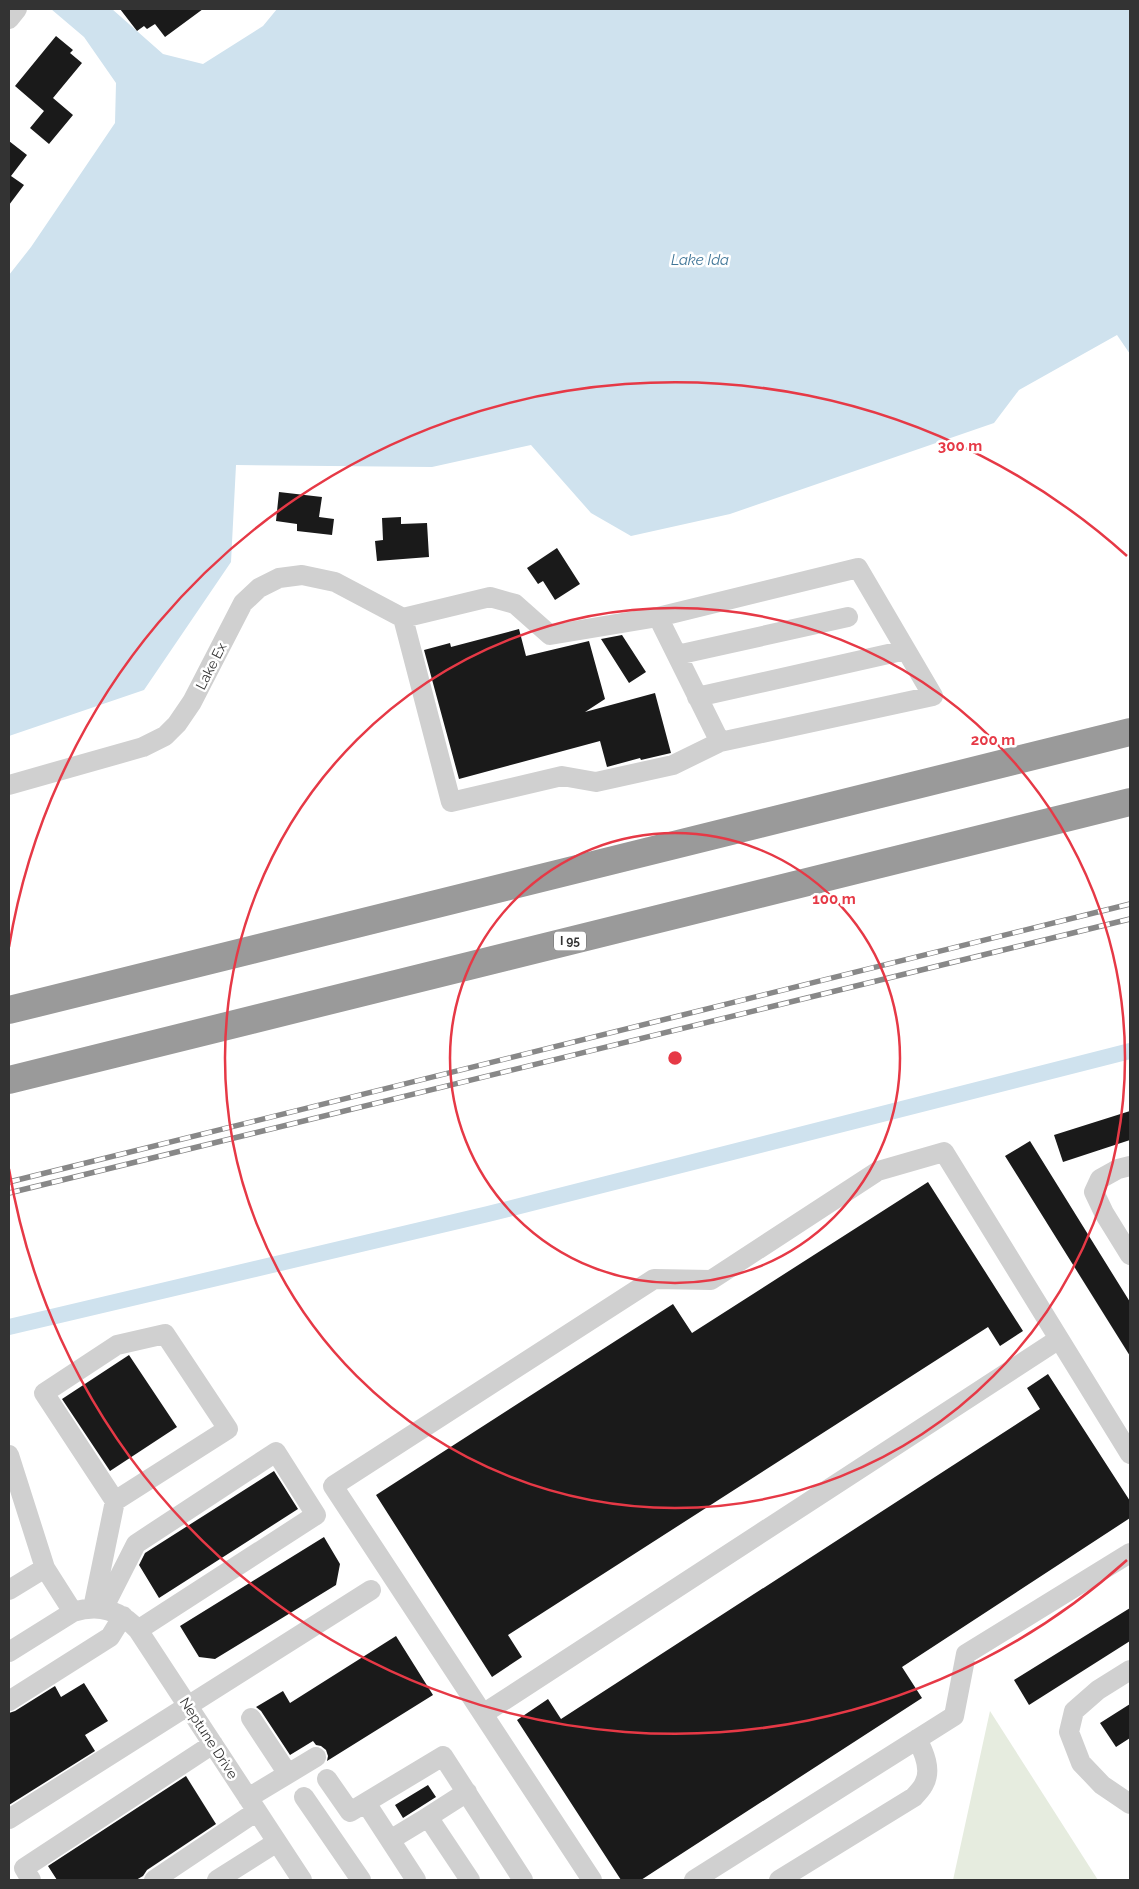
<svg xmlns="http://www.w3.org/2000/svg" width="1139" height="1889" viewBox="0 0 1139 1889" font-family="Raleway,sans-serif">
<rect width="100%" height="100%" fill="#fff"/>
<!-- green -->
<path fill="#e6ecdf" d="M 990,1711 L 1098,1880 L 953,1880 Z"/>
<!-- water -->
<path fill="#cfe2ee" d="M 51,9 L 112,9 L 163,54 L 203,64 L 263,26 L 277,9 L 1130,9 L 1130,354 L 1117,335 L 1019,390 L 994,423 L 730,514 L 631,536 L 591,513 L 531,445 L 432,467 L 236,465 L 231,562 L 144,690 L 9,736 L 9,275 L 31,247 L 115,123 L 116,83 L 84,37 Z"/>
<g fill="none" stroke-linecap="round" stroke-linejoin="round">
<!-- canal -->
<path stroke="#cfe2ee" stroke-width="16" d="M 9,1327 L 488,1214 L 1130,1051"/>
</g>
<!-- building -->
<path fill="#1a1a1a" d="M 120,9 L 203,9 L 165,37 L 155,24 L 147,29 L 144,26 L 137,31 Z
M 56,36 L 73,50 L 70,53 L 82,63 L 53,98 L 73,115 L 49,144 L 30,128 L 44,111 L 15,86 Z
M 9,141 L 27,155 L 11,176 L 24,185 L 9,205 Z
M 279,492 L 322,497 L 319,517 L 334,519 L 332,535 L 297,531 L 297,524 L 276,521 Z
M 401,517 L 401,524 L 427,523 L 429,557 L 377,561 L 375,541 L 383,540 L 382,518 Z
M 557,548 L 580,584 L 555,600 L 543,581 L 538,584 L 527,568 Z
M 519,629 L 526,656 L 589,641 L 605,699 L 585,712 L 655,693 L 671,753 L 641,760 L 640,758 L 607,767 L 600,741 L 459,779 L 424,650 L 450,643 L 451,647 Z
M 622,635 L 646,672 L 629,683 L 601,639 Z
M 1130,1111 L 1130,1140 L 1063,1162 L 1054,1135 Z
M 1030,1141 L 1130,1302 L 1130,1356 L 1005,1156 Z
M 928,1182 L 1023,1331 L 1000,1346 L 988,1327 L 508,1635 L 522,1657 L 492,1677 L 376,1495 L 673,1304 L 692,1333 Z
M 129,1355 L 177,1427 L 110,1471 L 62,1399 Z
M 1048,1374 L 1130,1501 L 1130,1518 L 902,1667 L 922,1698 L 641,1880 L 621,1880 L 517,1720 L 548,1699 L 561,1719 L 1040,1409 L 1027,1388 Z
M 274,1471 L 298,1509 L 159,1598 L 139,1565 L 145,1553 Z
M 324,1537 L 340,1564 L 336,1585 L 215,1659 L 199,1657 L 180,1626 Z
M 1130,1608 L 1130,1641 L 1029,1705 L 1014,1680 Z
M 396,1636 L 433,1695 L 327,1761 L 328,1756 L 326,1750 L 321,1746 L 316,1745 L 313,1741 L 290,1755 L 261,1711 L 256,1707 L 283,1691 L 290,1703 Z
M 84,1683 L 108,1721 L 85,1735 L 95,1751 L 9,1805 L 9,1713 L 15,1711 L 55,1686 L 61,1697 Z
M 1130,1704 L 1130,1738 L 1116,1747 L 1100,1723 Z
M 186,1776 L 216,1824 L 147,1870 L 143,1876 L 136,1880 L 57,1880 L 48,1866 Z
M 428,1785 L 436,1797 L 403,1818 L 395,1805 Z"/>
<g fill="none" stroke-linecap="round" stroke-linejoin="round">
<!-- minor -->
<path stroke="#d0d0d0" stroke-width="20" d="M 9,19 L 17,9
M 403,618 L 490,597 L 515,604 L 550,635 L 658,617 L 720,742 L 933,696 L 858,568 L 658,617
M 403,618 L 451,802 L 562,776 L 596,782 L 673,765 L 720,742
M 677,655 L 848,617
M 697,697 L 906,650
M 9,785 L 143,747 L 165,736 L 177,724 L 192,702 L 243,603 L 259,588 L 279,578 L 302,575 L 335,582 L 403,618
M 1130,1166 L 1118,1169 L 1100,1179 L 1094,1192 L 1104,1213 L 1130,1255
M 9,1455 L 45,1568
M 9,1590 L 45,1568 L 73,1612
M 93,1608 L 115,1501 L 44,1393 L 117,1345 L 165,1334 L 228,1429 L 115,1501
M 103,1609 L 136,1544 L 276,1452 L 316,1515 L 138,1630
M 9,1652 L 73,1612 C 99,1604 120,1610 138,1630 L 302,1880
M 1130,1670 L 1098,1690 L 1074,1711 L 1069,1732 L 1081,1763 L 1102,1785 L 1130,1804
M 9,1701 L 110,1637 L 123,1616
M 483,1714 L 1059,1339
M 251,1718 L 288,1774
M 327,1779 L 350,1812 L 443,1756 L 523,1880
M 304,1797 L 361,1880
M 248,1798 L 316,1757
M 366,1803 L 416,1880
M 428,1817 L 467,1792
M 9,1819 L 371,1590
M 390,1840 L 428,1817 L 470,1880
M 31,1880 L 24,1868 L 213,1744
M 154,1880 L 257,1811
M 217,1880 L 277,1842
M 592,1880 L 333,1486 L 654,1279 L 711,1280 L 878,1171 L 944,1152 L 1130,1454
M 694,1880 L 954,1716 L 966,1654 L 1130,1553
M 779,1880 L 914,1797 C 917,1793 922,1789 924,1784 C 932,1770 924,1752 917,1739"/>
<!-- highway -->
<path stroke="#9a9a9a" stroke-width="28" d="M 9,1010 L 1130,732
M 9,1080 L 1130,802"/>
<defs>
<path id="rail" d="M 9,1182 L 1130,904
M 9,1193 L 1130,919"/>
</defs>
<!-- rail casing -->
<use href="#rail" stroke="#888" stroke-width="5.5"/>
<!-- rail -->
<use href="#rail" stroke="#fff" stroke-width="4" stroke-dasharray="11" stroke-linecap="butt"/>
</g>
<!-- distance rings -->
<g fill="none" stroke="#e63946" stroke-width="2.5">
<circle cx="675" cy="1058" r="225"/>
<circle cx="675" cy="1058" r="450"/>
<path d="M1127 1560A675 675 0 0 1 9 1169M9 947A675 675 0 0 1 1127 556"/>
</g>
<g text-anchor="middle" stroke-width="5" stroke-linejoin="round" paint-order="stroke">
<!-- shield labels -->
<rect fill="#fff" stroke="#707070" stroke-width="1" x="554" y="931.5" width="32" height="19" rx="4"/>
<g font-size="12" font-weight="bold" fill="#333">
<text x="570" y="945">I 95</text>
</g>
<!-- street labels -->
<g font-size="14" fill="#333" stroke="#fff">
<text transform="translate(211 666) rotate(-63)" y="5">Lake Ex</text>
<text transform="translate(209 1738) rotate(57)" y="5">Neptune Drive</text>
</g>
<!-- water labels -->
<g font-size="15" font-style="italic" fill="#3f7597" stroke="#fff">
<text x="700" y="265">Lake Ida</text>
</g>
</g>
<circle cx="675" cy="1058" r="8" fill="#e63946" stroke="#fff" stroke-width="2.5"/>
<g font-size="15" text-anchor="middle" font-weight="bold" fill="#e63946" stroke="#fff" stroke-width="5" stroke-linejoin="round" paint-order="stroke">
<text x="960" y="451">300 m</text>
<text x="993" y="745">200 m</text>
<text x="834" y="904">100 m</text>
</g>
<!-- border -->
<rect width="1139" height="1889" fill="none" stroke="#333333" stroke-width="20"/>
</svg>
